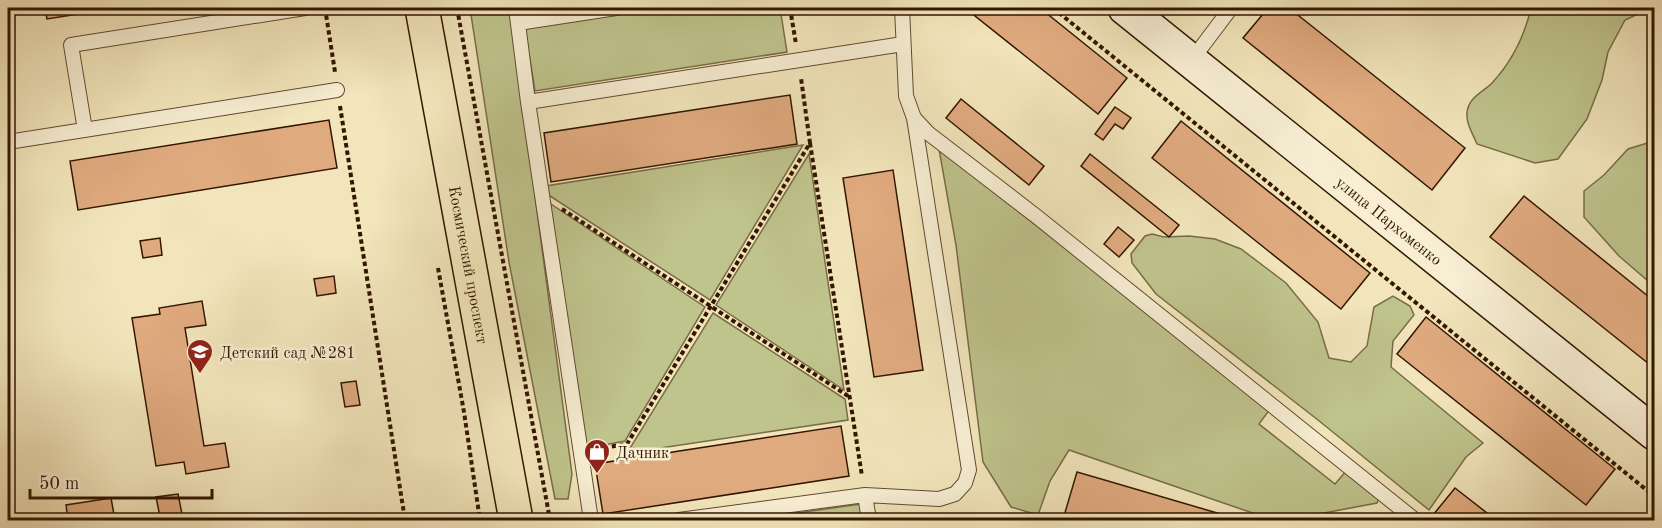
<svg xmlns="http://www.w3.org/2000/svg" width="1662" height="528" viewBox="0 0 1662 528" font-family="'Old Standard TT',serif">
<rect width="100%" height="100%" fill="#f2e5bb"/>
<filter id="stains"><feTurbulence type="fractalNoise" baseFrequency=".00333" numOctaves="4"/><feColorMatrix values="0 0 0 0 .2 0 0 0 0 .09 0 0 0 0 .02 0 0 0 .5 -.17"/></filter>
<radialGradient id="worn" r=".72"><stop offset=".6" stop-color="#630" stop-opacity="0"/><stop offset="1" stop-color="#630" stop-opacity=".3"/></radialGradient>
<!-- green -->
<path fill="#bfc38c" stroke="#796c46" stroke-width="1.5" d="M 470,8 L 510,8 L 572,474 L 568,499 L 555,499 L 509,262 Z
M 660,8 L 780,8 L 787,52 L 535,91 L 525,28 Z
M 1531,8 L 1651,8 L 1625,20 L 1608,52 L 1602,80 L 1587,119 L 1558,159 L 1535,163 L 1477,144 C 1473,134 1466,124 1467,113 C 1468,97 1484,92 1493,82 C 1512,61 1525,34 1531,8 Z
M 1654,141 L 1654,286 L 1619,256 L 1584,217 L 1584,191 L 1604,175 L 1628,149 Z
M 803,145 L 710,300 L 547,194 L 546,186 Z
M 939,149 L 1270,409 L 1259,424 L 1335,484 L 1347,470 L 1380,496 L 1377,503 L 1287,520 L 1273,520 L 1069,450 L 1050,481 L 1038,515 L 1011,507 L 983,462 L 956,245 Z
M 809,154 L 844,390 L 716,305 Z
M 545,200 L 705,307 L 625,441 L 583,449 Z
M 1152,234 L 1164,237 L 1189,236 L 1215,239 L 1241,249 L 1286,283 L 1318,322 L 1329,358 L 1351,362 L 1367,346 L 1374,307 L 1393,296 L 1410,306 L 1414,315 L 1393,341 L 1391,367 L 1483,443 L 1466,457 L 1429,510 L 1318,420 L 1156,294 L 1132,263 L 1131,254 L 1145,236 Z
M 713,313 L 845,399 L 848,420 L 627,453 Z
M 861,504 L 863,520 L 747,520 Z"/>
<!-- building -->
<path fill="#e0aa7f" stroke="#331600" stroke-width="1.5" d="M 45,8 L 117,8 L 47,19 Z
M 965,8 L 1040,8 L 1127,78 L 1098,114 Z
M 1268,8 L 1289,8 L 1465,148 L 1432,190 L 1243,38 Z
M 790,95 L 797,144 L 551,182 L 544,133 Z
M 961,99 L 1044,166 L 1029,185 L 946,118 Z
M 1115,107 L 1131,118 L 1123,129 L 1115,124 L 1103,140 L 1095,134 Z
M 329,120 L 337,168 L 78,210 L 70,161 Z
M 1181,121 L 1370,273 L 1341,309 L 1152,158 Z
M 1090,154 L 1179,225 L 1169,237 L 1081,166 Z
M 893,170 L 923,370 L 874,377 L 843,178 Z
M 1524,196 L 1654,301 L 1654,368 L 1490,237 Z
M 1118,227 L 1134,240 L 1119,257 L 1104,244 Z
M 160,238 L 162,255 L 143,258 L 140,241 Z
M 334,276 L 336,293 L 317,296 L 314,279 Z
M 202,301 L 206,325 L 185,328 L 204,446 L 225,443 L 229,467 L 186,474 L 184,462 L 156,466 L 132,318 L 160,314 L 159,308 Z
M 1426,317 L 1615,469 L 1586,505 L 1397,354 Z
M 356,381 L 360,405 L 345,407 L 341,383 Z
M 841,426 L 849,476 L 603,514 L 595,464 Z
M 1077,472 L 1108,481 L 1241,520 L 1079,520 L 1064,516 Z
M 1455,488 L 1496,520 L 1440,520 L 1433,515 Z
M 178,494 L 182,514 L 160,517 L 156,497 Z
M 111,498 L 115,520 L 68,520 L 66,505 Z"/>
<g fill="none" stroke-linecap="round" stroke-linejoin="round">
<defs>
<path id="lane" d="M 516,8 L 528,102 L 591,520
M 902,8 L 906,96 L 914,118 L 928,133 L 1036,216 L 1415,520
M 518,23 L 616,8
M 1191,61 L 1231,8
M 528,102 L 903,44
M 85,130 L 71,45 L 305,8
M 8,142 L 337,90
M 865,495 L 869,520
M 679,520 L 865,495 L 939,499 L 955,494 L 965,483 L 969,470 L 914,118"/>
<g id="secondary">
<path id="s1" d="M 1125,8 L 1654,433"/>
</g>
<g id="primary">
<path id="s2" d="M 422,8 L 516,520"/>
</g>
</defs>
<!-- lane casing -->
<use href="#lane" stroke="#634a2f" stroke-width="16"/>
<!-- secondary casing -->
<use href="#secondary" stroke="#331600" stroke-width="36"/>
<!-- primary casing -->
<use href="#primary" stroke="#331600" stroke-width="36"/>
<!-- path -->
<path stroke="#331600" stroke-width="4" stroke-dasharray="4.5 3" stroke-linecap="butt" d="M 325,8 L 335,72
M 457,8 L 550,520
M 790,8 L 796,44
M 1053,8 L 1654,496
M 340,106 L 405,520
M 810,143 L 862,476
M 562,209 L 848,396
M 438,268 L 464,412 L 480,520
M 597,449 L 627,444 L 810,143 L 801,78"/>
<!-- lane -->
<use href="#lane" stroke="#f7eed3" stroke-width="14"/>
<!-- secondary -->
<use href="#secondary" stroke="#f7eed3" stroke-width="33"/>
<!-- primary -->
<use href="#primary" stroke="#f2e5bb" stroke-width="33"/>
</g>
<!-- icons -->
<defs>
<symbol id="school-pin" viewBox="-11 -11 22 30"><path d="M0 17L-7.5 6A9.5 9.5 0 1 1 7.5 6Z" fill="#8f2418" stroke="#f7eed3"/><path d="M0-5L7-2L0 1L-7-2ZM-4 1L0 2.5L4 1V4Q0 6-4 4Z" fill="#fff"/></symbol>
<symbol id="shop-pin" viewBox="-11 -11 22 30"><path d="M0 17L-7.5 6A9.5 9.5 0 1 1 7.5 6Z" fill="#8f2418" stroke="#f7eed3"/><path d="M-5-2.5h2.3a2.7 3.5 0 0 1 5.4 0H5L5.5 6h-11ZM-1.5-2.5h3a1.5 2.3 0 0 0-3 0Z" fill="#fff"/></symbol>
</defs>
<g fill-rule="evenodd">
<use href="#school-pin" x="185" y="337" width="30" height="40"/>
<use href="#shop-pin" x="582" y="437" width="30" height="40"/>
</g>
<g text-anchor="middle" stroke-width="5" stroke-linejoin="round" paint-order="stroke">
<!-- street labels -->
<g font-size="16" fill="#331600" stroke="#f7eed3">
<text dy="6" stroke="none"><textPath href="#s1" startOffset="339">улица Пархоменко</textPath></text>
<text dy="6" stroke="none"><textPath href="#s2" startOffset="261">Космический проспект</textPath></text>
</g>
<!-- poi labels -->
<g font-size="16" fill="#331600" stroke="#f7eed3" text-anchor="start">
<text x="220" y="358">Детский сад №281</text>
<text x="616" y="458">Дачник</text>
</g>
</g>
<!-- margin -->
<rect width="1662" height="528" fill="none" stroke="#f2e5bb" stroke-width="30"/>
<rect x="9" y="9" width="1644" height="510" fill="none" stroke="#331600" stroke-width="3"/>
<rect x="15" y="15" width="1632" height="498" fill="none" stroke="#331600" stroke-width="1.5"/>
<!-- scale -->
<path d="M30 489v9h182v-9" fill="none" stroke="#331600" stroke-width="3"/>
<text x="39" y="489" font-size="18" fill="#331600" stroke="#f7eed3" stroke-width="4.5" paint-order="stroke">50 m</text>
<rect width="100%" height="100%" filter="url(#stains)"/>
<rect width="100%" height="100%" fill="url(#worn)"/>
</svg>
